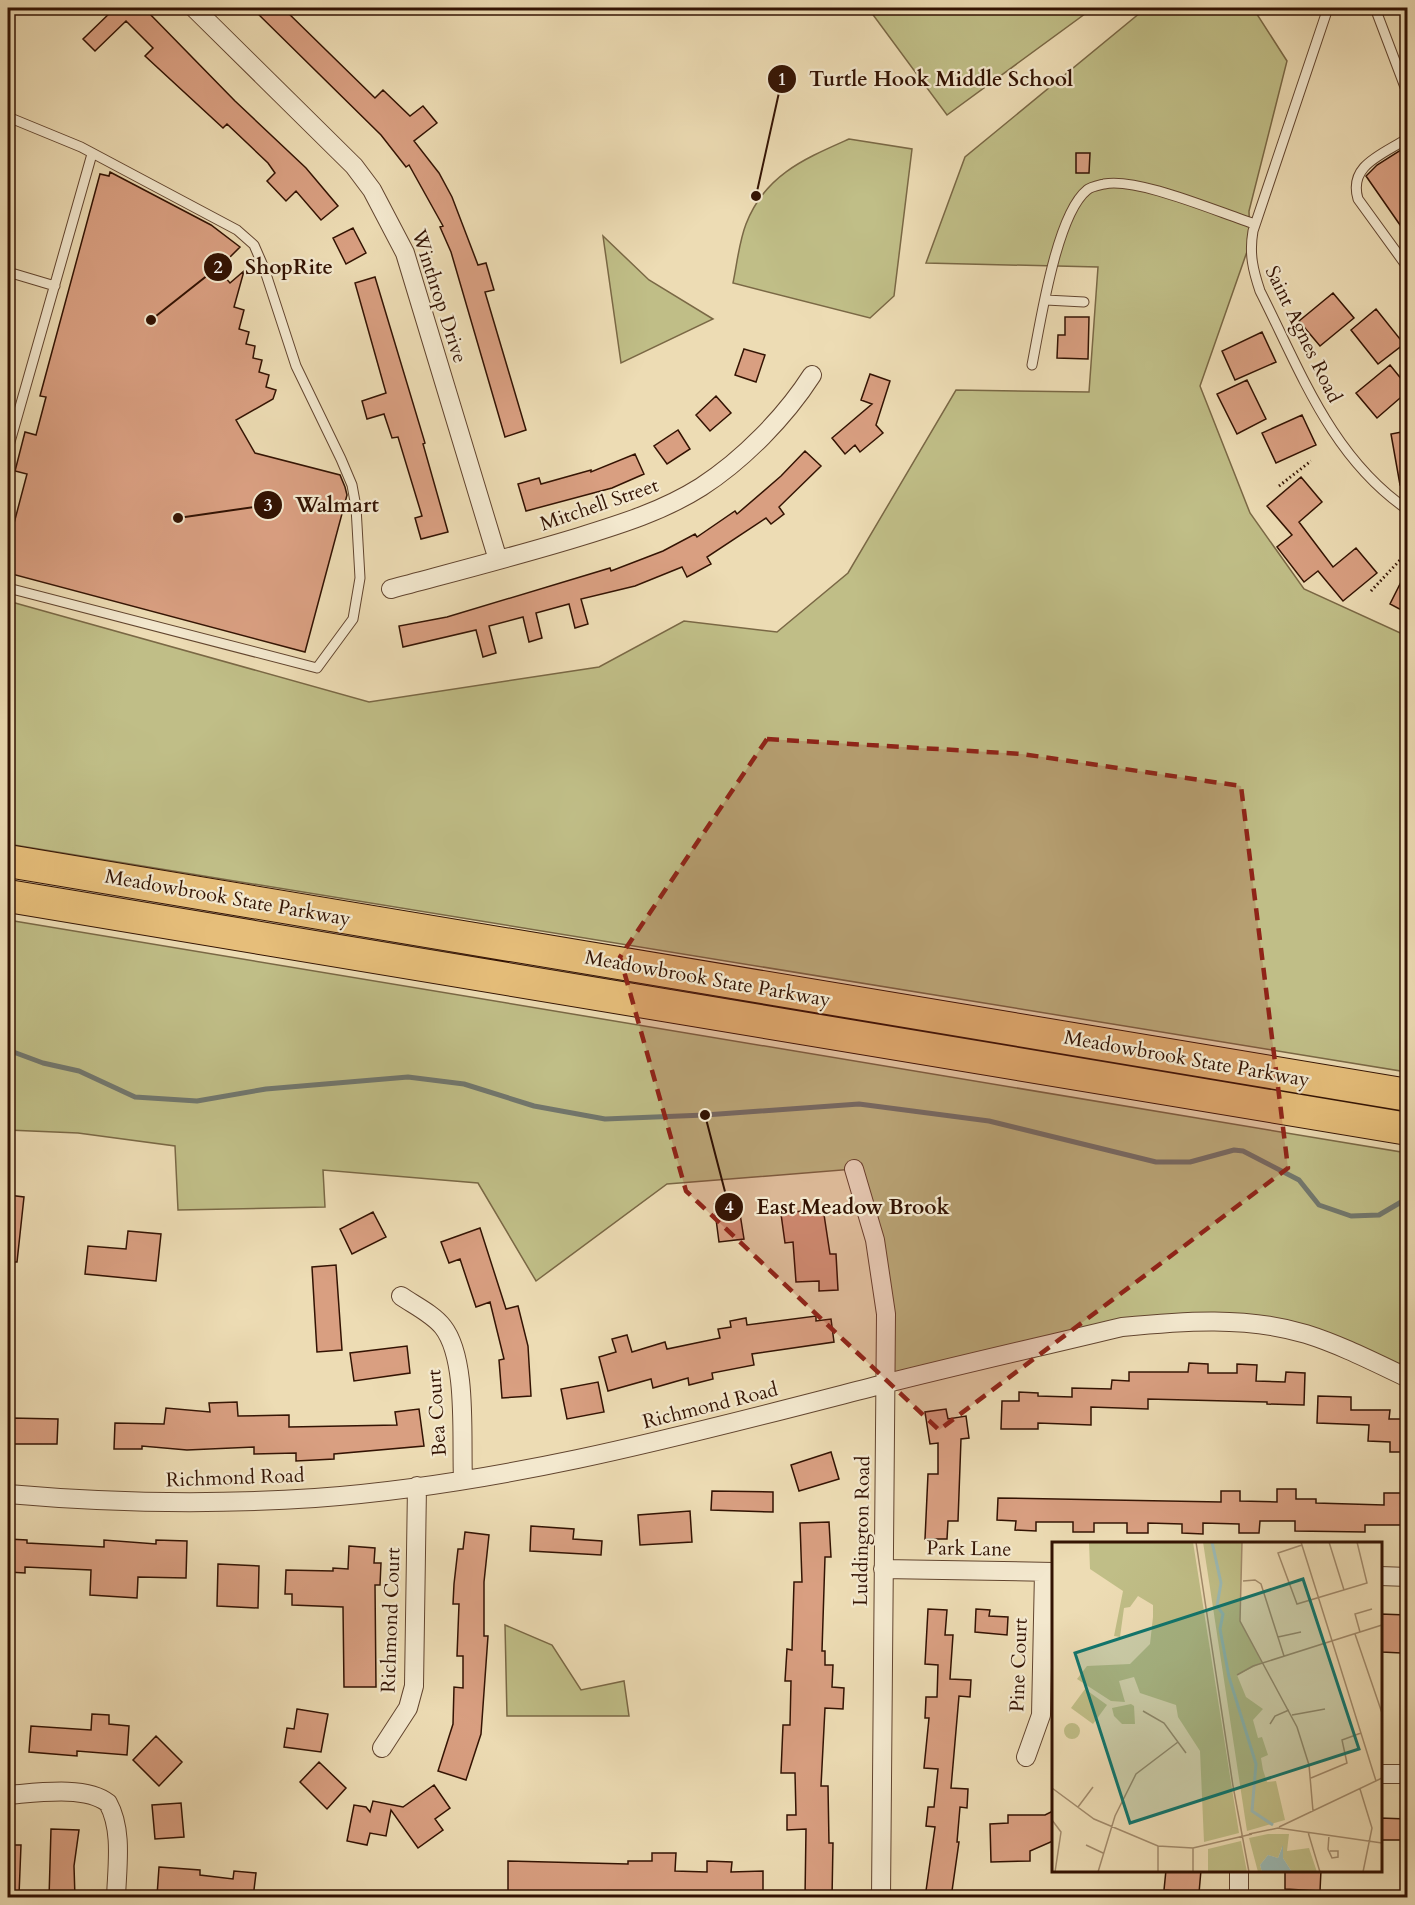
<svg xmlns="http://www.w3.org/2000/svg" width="1415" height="1905" viewBox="0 0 1415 1905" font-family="Cardo,serif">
<rect width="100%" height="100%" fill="#eddcb4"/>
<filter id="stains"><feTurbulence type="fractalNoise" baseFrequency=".00333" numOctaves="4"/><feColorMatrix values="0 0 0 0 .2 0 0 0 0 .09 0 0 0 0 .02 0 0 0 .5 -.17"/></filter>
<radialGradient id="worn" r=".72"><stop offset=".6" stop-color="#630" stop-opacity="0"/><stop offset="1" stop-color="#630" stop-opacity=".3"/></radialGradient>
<!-- green -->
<path fill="#c0be87" stroke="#7a6845" stroke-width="1.5" d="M 868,8 L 1093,8 L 947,115 Z
M 1146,8 L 1253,8 L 1287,61 L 1249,211 L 1250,243 L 1200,386 L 1250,513 L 1304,589 L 1407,636 L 1407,1072 L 8,844 L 8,601 L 369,702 L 599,667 L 684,621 L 777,632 L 848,573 L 956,390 L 1089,392 L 1098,267 L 926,263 L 965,157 Z
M 849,139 L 912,149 L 894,296 L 870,318 L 733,283 C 737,264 739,242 746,224 C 765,175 804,159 849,139 Z
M 603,236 L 649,280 L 713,319 L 621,363 Z
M 8,920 L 1407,1153 L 1407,1378 L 1305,1334 L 1185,1320 L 886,1384 L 886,1314 L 854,1169 L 667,1184 L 536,1281 L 478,1183 L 323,1170 L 325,1207 L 178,1210 L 175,1146 L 78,1133 L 8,1130 Z
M 505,1625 L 552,1645 L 581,1690 L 624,1681 L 629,1716 L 507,1716 Z"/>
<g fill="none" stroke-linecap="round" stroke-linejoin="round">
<!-- stream -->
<path stroke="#71776e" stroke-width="5" d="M 8,1050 L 43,1063 L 79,1071 L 135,1097 L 197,1101 L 266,1089 L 408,1077 L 464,1084 L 534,1106 L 605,1119 L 705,1115 L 859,1104 L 989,1121 L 1156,1162 L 1190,1162 L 1234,1150 L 1243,1151 L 1299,1180 L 1319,1205 L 1351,1216 L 1379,1215 L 1408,1198"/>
</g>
<!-- building -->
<path fill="#d99f81" stroke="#331303" stroke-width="1.5" d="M 112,8 L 144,8 L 235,101 L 306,168 L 338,206 L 321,220 L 296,191 L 286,201 L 267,181 L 275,173 L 268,163 L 227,124 L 223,128 L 145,56 L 153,48 L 126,21 L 95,51 L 83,39 L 114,9 Z
M 252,8 L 283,8 L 375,98 L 383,90 L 410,116 L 423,106 L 437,123 L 414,141 L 439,173 L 452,197 L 478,265 L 486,263 L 494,290 L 485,292 L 526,430 L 505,437 L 451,252 L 440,227 L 443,226 L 409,165 L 406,167 L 381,135 Z
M 1407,146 L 1407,235 L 1366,176 L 1377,165 Z
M 1076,153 L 1090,153 L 1089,173 L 1076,173 Z
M 110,172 L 211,225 L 240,247 L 218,269 L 230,283 L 244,271 L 234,307 L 244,310 L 239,329 L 249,332 L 246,344 L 255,346 L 253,358 L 262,360 L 259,372 L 269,375 L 266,387 L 276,390 L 273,399 L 236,420 L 255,453 L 340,475 L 345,487 L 347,495 L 305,652 L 8,573 L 8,546 L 27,474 L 15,471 L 25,432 L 36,435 L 46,397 L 40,396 L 100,174 L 109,176 Z
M 353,228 L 366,253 L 346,264 L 333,238 Z
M 375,277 L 425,443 L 423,444 L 448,532 L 421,539 L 415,518 L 422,516 L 398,437 L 392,438 L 384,414 L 367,419 L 362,401 L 386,393 L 355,283 Z
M 1333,293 L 1354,318 L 1320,346 L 1299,321 Z
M 1376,309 L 1404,344 L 1378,364 L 1351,330 Z
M 1065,317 L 1089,317 L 1088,359 L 1057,358 L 1058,335 L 1065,335 Z
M 1262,332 L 1276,362 L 1235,380 L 1222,351 Z
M 744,349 L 765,355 L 756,382 L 735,375 Z
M 1390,365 L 1407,386 L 1407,392 L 1377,418 L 1356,393 Z
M 870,374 L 890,381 L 876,425 L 883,433 L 860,452 L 855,445 L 845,454 L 832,438 L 872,404 L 861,400 Z
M 1247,380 L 1266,419 L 1237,434 L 1217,394 Z
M 716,396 L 731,413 L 710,431 L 696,415 Z
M 1302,415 L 1316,445 L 1276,463 L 1262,433 Z
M 678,430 L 690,449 L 667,464 L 654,446 Z
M 1407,431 L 1407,484 L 1400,485 L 1391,434 Z
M 805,451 L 821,466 L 779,507 L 784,514 L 771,524 L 766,518 L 707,557 L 711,564 L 687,577 L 682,567 L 635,586 L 581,599 L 588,624 L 575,628 L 569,604 L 536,613 L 542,638 L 529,642 L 523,617 L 489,626 L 496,653 L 483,657 L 476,630 L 403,647 L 399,626 L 447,617 L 610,568 L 611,571 L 663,551 L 695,534 L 697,537 L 735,511 L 737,514 L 781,476 Z
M 635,454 L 644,474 L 612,488 L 526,511 L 518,484 L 539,478 L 541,484 L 591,470 L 591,472 Z
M 1301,477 L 1322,502 L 1299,522 L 1333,567 L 1356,548 L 1377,573 L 1343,601 L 1318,571 L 1304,582 L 1277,547 L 1292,535 L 1267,506 Z
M 1407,570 L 1407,613 L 1390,604 Z
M 8,1195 L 24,1197 L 17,1262 L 8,1262 Z
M 738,1201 L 744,1239 L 719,1242 L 714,1204 Z
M 823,1208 L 830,1254 L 836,1254 L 838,1290 L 819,1291 L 819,1281 L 796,1282 L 793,1242 L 785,1243 L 781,1214 Z
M 373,1212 L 386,1237 L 352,1254 L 340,1229 Z
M 480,1228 L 506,1309 L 518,1306 L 528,1346 L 531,1396 L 502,1398 L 499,1360 L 504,1359 L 490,1302 L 476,1307 L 460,1259 L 449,1263 L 441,1242 Z
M 128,1231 L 161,1234 L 156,1281 L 85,1274 L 88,1246 L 126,1249 Z
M 336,1265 L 342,1350 L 317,1352 L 312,1267 Z
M 816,1316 L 816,1321 L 831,1319 L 834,1342 L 752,1354 L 754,1365 L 712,1373 L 713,1379 L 689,1385 L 688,1378 L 653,1388 L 651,1379 L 608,1391 L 599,1357 L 616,1352 L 612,1339 L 627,1335 L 632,1352 L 665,1342 L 667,1349 L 720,1338 L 718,1329 L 731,1327 L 730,1321 L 746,1318 L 747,1325 Z
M 407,1346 L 410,1373 L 354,1381 L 350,1353 Z
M 1189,1363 L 1208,1364 L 1208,1373 L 1237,1373 L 1237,1364 L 1257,1365 L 1256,1381 L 1285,1382 L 1286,1372 L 1305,1373 L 1304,1405 L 1267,1404 L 1267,1402 L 1148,1399 L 1148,1409 L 1091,1407 L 1091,1425 L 1038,1423 L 1038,1429 L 1001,1429 L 1002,1401 L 1019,1401 L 1019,1392 L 1038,1393 L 1038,1396 L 1072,1397 L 1072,1388 L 1111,1389 L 1112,1380 L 1129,1381 L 1129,1372 L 1188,1372 Z
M 598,1382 L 604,1412 L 567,1419 L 561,1389 Z
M 1318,1396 L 1351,1397 L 1351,1410 L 1390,1410 L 1389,1419 L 1407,1419 L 1407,1442 L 1404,1442 L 1404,1452 L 1390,1452 L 1390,1442 L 1368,1441 L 1369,1425 L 1317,1423 Z
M 237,1402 L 238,1416 L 289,1415 L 289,1427 L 397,1425 L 395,1412 L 419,1409 L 424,1446 L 334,1454 L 334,1459 L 296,1461 L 296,1453 L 254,1454 L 254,1447 L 187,1450 L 142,1446 L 142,1449 L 114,1449 L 115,1423 L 164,1424 L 166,1408 L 210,1412 L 209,1403 Z
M 946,1409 L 948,1419 L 966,1416 L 969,1438 L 961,1439 L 958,1521 L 948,1521 L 947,1539 L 925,1539 L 928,1474 L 938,1474 L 938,1443 L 930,1444 L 925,1412 Z
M 11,1418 L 58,1419 L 57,1444 L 11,1444 Z
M 831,1452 L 839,1479 L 799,1491 L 791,1465 Z
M 1277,1489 L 1296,1489 L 1296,1499 L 1316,1499 L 1316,1503 L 1384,1505 L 1384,1493 L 1404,1493 L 1403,1503 L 1407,1503 L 1407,1525 L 1365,1525 L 1365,1532 L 1295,1531 L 1295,1521 L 1260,1521 L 1259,1533 L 1239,1533 L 1239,1524 L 1203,1523 L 1203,1534 L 1182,1533 L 1182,1524 L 1148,1523 L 1148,1533 L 1127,1533 L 1127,1523 L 1094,1523 L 1094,1532 L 1073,1532 L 1073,1522 L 1036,1522 L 1036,1531 L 1015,1530 L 1016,1521 L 997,1520 L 998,1498 L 1221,1502 L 1221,1491 L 1240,1491 L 1240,1501 L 1277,1502 Z
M 712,1491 L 773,1492 L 773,1512 L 711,1510 Z
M 690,1511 L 692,1542 L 640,1545 L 638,1515 Z
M 829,1522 L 831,1557 L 825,1557 L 822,1651 L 825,1651 L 825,1665 L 833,1665 L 832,1687 L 844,1688 L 843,1709 L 825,1708 L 821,1786 L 828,1786 L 829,1843 L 833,1843 L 832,1898 L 805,1898 L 806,1829 L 787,1830 L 787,1815 L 796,1815 L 795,1773 L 781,1773 L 783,1725 L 790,1725 L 791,1681 L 785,1681 L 787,1649 L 792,1650 L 794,1582 L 802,1582 L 800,1523 Z
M 531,1526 L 574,1529 L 573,1539 L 602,1541 L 601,1555 L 530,1551 Z
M 465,1532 L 489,1535 L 484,1582 L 484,1636 L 488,1636 L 481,1734 L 466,1780 L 438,1771 L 453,1724 L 454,1687 L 463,1688 L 463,1656 L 457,1656 L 459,1604 L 453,1604 L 454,1584 L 458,1549 L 463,1549 Z
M 8,1539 L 27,1540 L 27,1543 L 104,1547 L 104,1540 L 156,1544 L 156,1540 L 187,1541 L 186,1578 L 138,1577 L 137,1598 L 90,1595 L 91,1570 L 25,1567 L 25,1573 L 8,1572 Z
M 349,1546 L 375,1548 L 374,1563 L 381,1563 L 380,1585 L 375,1585 L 376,1687 L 344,1687 L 343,1607 L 292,1605 L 292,1594 L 285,1594 L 286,1570 L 333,1571 L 333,1568 L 348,1569 Z
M 218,1564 L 259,1566 L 258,1608 L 217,1606 Z
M 928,1609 L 947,1610 L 945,1635 L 953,1635 L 950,1679 L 971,1680 L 970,1697 L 959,1696 L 951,1788 L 968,1789 L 967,1808 L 960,1807 L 957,1842 L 959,1842 L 951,1898 L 925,1898 L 935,1827 L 926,1826 L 928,1807 L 934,1807 L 938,1769 L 924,1768 L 929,1718 L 925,1718 L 926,1697 L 937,1697 L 938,1665 L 925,1664 Z
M 976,1609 L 990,1610 L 989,1616 L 1008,1617 L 1007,1635 L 975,1632 Z
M 1380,1614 L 1407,1615 L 1407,1643 L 1401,1643 L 1401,1653 L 1382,1652 Z
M 297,1709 L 328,1714 L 321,1752 L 284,1747 L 287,1728 L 294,1729 Z
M 92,1714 L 109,1715 L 109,1724 L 129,1726 L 127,1755 L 77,1751 L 77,1756 L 29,1752 L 31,1726 L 91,1730 Z
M 156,1736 L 182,1762 L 159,1786 L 133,1760 Z
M 319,1762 L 346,1788 L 327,1809 L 300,1782 Z
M 434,1785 L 450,1808 L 435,1819 L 443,1830 L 418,1848 L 391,1810 L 386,1836 L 370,1833 L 367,1845 L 347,1841 L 354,1805 L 366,1807 L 370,1812 L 373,1801 L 403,1807 Z
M 181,1803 L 184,1837 L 155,1839 L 152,1805 Z
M 1053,1811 L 1053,1841 L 1030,1851 L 1030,1861 L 991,1862 L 990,1824 L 1008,1823 L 1008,1815 L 1045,1815 Z
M 1380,1818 L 1407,1819 L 1407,1840 L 1380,1840 Z
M 51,1829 L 79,1830 L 74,1866 L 75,1898 L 49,1898 Z
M 8,1845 L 21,1845 L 19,1895 L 8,1895 Z
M 652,1853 L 676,1853 L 675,1871 L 707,1872 L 707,1861 L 732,1862 L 731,1872 L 763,1871 L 763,1898 L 654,1898 L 654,1894 L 607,1893 L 607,1898 L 508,1898 L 508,1861 L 628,1864 L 628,1861 L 652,1861 Z
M 159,1867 L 200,1870 L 200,1875 L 233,1879 L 234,1871 L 256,1873 L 253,1898 L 157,1896 Z
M 1166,1870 L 1201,1870 L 1199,1893 L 1164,1890 Z
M 1285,1870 L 1321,1870 L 1320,1891 L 1285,1889 Z"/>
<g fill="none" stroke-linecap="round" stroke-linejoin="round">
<defs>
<path id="lane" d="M 1328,8 L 1253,231 C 1249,254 1253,270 1260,291 C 1301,372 1331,457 1408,510
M 1375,8 L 1408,95
M 8,117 L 81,147 L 237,230 L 254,245 L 264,268 L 296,366 L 341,459 L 352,485 L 356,507 L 360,578 L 353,619 L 317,668 L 8,588
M 1408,138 C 1382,155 1348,165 1358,199 L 1408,268
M 8,272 L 55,286
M 1046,300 L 1084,302
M 1032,365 C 1040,325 1056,215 1087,190 C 1090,187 1100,185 1104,184 C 1138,177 1220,213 1255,224
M 8,449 L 92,154"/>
<path id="street" d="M 194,8 L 354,166 L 372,190 L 405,253 L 498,560
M 391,589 C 454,572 517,556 579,537 C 621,524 663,511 701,487 C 743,460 785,417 812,375
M 854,1169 L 875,1240 L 886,1314 L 881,1898
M 401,1296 C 414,1305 433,1314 443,1327 C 468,1359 461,1439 463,1479
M 8,1494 C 110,1503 212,1505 315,1498 C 509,1484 697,1432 884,1384 C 963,1364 1043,1346 1122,1327 C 1183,1321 1246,1316 1306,1334 C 1341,1345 1374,1362 1408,1378
M 883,1569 L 1054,1572
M 1380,1576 L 1408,1577
M 382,1748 L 408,1708 L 414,1686 L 417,1486
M 1026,1757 L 1041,1715 L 1044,1572
M 1380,1774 L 1408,1774
M 8,1795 C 35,1793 86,1785 108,1803 C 123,1830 117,1867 116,1898
M 1239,1898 L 1239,1870"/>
<path id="highway" d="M 8,861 L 1408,1095
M 8,896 L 1408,1129"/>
</defs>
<!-- lane casing -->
<use href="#lane" stroke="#62452f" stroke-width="11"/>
<!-- street casing -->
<use href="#street" stroke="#62452f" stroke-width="20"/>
<!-- highway casing -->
<use href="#highway" stroke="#331303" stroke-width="34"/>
<!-- path -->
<path stroke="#331303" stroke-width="3" stroke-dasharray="1.5 3" stroke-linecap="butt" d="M 1279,486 L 1311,461
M 1371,591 L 1402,558"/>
<!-- lane -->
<use href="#lane" stroke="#f3e8ce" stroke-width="9"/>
<!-- street -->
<use href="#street" stroke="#f3e8ce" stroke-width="18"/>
<!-- highway -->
<use href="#highway" stroke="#e6be7a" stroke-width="32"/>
</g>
<!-- marked area -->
<path fill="#8f2418" fill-opacity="0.2" stroke="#8f2418" stroke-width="4.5" stroke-dasharray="12 8" stroke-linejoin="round" d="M 767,739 L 1022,754 L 1241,786 L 1288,1168 L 939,1430 L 686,1191 L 620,957 Z"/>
<g text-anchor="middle" stroke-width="4.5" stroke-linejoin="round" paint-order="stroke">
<!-- street labels -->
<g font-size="20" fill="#331303" stroke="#f3e8ce">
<text transform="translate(440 296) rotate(72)" y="7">Winthrop Drive</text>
<text transform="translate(1304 334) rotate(64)" y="7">Saint Agnes Road</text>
<text transform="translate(599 504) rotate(-19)" y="7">Mitchell Street</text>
<text transform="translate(228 897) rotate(10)" y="7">Meadowbrook State Parkway</text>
<text transform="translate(708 978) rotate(10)" y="7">Meadowbrook State Parkway</text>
<text transform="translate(1187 1058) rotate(10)" y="7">Meadowbrook State Parkway</text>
<text transform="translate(710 1405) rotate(-14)" y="7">Richmond Road</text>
<text transform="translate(436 1413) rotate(-94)" y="7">Bea Court</text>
<text transform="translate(235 1477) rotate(-2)" y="7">Richmond Road</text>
<text transform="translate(861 1531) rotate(-89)" y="7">Luddington Road</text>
<text transform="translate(969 1548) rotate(1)" y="7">Park Lane</text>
<text transform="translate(390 1620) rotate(-88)" y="7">Richmond Court</text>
<text transform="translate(1018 1665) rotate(-88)" y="7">Pine Court</text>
</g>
</g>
<!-- overview -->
<g transform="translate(1052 1542)">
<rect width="330" height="330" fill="#eddcb4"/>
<path d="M 37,0 L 141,0 L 187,291 L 152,300 L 148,209 L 126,175 L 124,163 L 88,151 L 82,135 L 67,139 L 73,160 L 59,159 L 25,137 L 35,124 L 78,122 L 98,102 L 101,75 L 101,63 L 86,54 L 78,65 L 72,66 L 68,95 L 62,94 L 71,49 L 38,27 ZM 151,0 L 190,0 L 188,79 L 210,121 L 185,133 L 194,155 L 211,167 L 201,178 L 206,196 L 210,195 L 216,213 L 209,216 L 211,228 L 215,240 L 224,239 L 233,278 L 195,289 ZM 33,147 L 55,163 L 41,182 L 19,166 ZM 79,162 L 82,164 L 83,182 L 70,182 L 62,174 L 60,166 ZM12 189a8 8 0 1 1 16 0a8 8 0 1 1-16 0ZM 216,292 L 237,292 L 235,309 L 257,306 L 265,330 L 240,330 L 231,316 L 230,305 L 226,316 L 216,313 L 208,323 L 210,330 L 206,330 L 197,296 ZM 189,299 L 195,330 L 156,330 L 156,307 Z" fill="#c0be87"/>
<path d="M 231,303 L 231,316 L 240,330 L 210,330 L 208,323 L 216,313 L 226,316 Z" fill="#9bbab5"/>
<path fill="none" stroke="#9bbab5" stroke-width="3" d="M 160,0 L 169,41 L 165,64 L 171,72 L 168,87 L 177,135 L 204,222 L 200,269 L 221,283"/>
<path fill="none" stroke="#a38c6d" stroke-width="1.5" d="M 144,0 L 181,244 L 197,330M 190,0 L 188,79 L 245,185 L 257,223 L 261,269M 249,0 L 324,239M 277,0 L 292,48M 250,3 L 226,11 L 245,62 L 315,41 L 305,0M 191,39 L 203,38 L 209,42 L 232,114M 308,90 L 303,72 L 320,67M 303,92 L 330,171M 226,95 L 249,90M 185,133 L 201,124 L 330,83M 91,169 L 112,181 L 134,211M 240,173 L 273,167M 218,182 L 223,174 L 237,168M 259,236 L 295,221 L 290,198 L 309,191M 0,246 L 42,277 L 106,304 L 141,306 L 200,292M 308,247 L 320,286 L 311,330M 26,265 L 41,245M 0,278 L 9,290 L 3,330M 227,285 L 330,236M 256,290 L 268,330M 197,292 L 226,286 L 330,301M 277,293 L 276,307 L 280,316 L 286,315 L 286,309 L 278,309M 34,303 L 51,311M 46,330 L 63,274 L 84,232 L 126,200M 106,330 L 106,304M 141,330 L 141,306"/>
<path fill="#0f766e" fill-opacity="0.15" stroke="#0f766e" stroke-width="3" d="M 251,37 L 307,207 L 78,281 L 23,111 Z"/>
<rect width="330" height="330" fill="none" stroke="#331303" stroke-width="3"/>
</g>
<!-- callouts -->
<path fill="none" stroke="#331303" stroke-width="2" d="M756 196L782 79M151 320L218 267M178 518L268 505M705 1115L729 1207"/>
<g fill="#331303" stroke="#f3e8ce" stroke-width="2">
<circle cx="756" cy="196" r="6"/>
<circle cx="151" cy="320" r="6"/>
<circle cx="178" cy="518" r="6"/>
<circle cx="705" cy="1115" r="6"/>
<circle cx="782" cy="79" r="15"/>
<circle cx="218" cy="267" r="15"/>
<circle cx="268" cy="505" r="15"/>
<circle cx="729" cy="1207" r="15"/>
</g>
<g font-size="18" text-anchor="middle" font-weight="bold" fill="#fff">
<text x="782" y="85">1</text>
<text x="218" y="273">2</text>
<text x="268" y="511">3</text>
<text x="729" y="1213">4</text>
</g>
<g font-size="21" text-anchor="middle" font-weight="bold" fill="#331303" stroke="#f3e8ce" stroke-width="4.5" stroke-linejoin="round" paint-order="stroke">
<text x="941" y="86">Turtle Hook Middle School</text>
<text x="289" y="274">ShopRite</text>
<text x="337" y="512">Walmart</text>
<text x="853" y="1214">East Meadow Brook</text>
</g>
<!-- margin -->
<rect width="1415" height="1905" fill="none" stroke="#eddcb4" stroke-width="30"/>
<rect x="9" y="9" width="1397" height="1887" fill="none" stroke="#331303" stroke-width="3"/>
<rect x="15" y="15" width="1385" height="1875" fill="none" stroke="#331303" stroke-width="1.5"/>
<rect width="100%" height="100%" filter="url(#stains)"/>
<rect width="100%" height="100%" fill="url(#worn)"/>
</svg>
